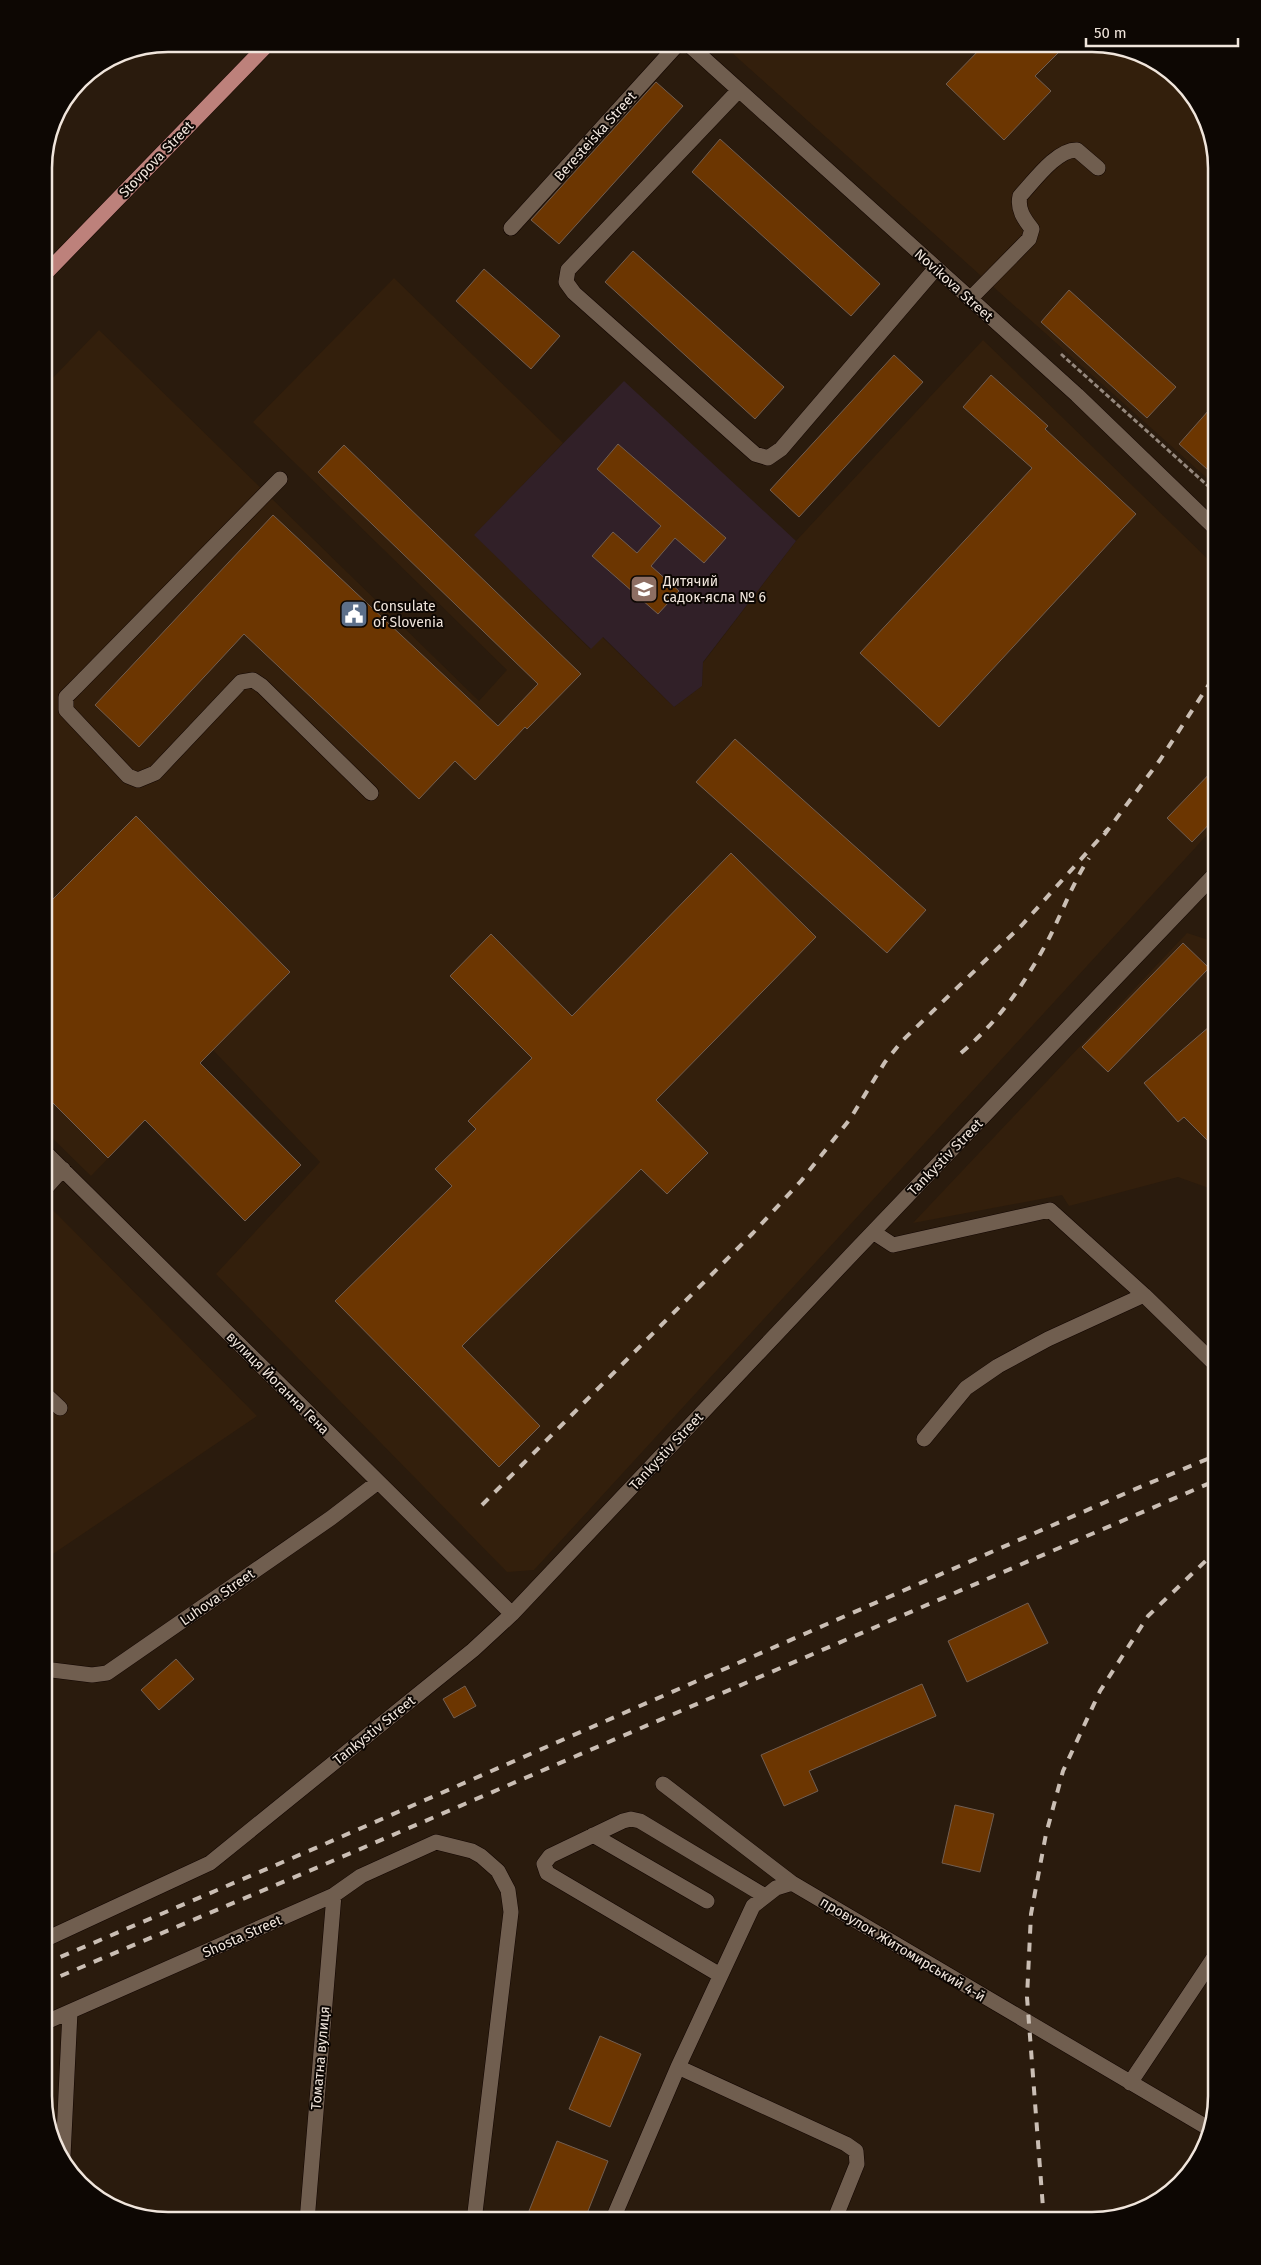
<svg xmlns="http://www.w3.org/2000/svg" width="1261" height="2265" viewBox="0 0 1261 2265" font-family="'Fira Sans',sans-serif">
<rect width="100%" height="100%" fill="#2a1b0d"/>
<!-- built -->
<path fill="#331f0c" d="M 739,44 L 1101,44 L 1168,69 L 1208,120 L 1217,168 L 1217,487 L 731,52 Z
M 394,278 L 563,443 L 475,535 L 590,649 L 602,637 L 674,707 L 702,686 L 703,663 L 796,541 L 983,340 L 1217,568 L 1217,824 L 534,1570 L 507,1572 L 216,1274 L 320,1162 L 213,1050 L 91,1176 L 44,1130 L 44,387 L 99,330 L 479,701 L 507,670 L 253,422 Z
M 1187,933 L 1215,942 L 1217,937 L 1217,1191 L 1178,1177 L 1069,1206 L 1062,1195 L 913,1223 Z
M 44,1201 L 257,1416 L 44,1560 Z"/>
<!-- education -->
<path fill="#312028" d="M 624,381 L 796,541 L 703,662 L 702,686 L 674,707 L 603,637 L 591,649 L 474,535 Z"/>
<!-- building -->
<path fill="#6c3601" stroke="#725e51" d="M 985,44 L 1067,44 L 1035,76 L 1051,91 L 1004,140 L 946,84 Z
M 656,82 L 683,106 L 559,244 L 531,220 Z
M 720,139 L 880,284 L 851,316 L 692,172 Z
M 633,251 L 784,387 L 755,419 L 605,282 Z
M 484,269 L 560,336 L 531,369 L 456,301 Z
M 1069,290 L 1176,387 L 1147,418 L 1041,322 Z
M 894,355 L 923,382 L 799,517 L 770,490 Z
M 991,375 L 1048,426 L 1045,429 L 1136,514 L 939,727 L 860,653 L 1032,468 L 963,407 Z
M 1209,410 L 1217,417 L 1217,478 L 1179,444 Z
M 618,444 L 726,538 L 704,563 L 675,538 L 651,566 L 679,591 L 658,614 L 592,556 L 613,532 L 637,553 L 661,526 L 597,469 Z
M 344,445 L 581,674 L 527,729 L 525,727 L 475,780 L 455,761 L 419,799 L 244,634 L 139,747 L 95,705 L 273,515 L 498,726 L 538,684 L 318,472 Z
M 735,739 L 926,910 L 887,953 L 696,782 Z
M 1217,766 L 1217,816 L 1192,842 L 1167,818 Z
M 136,816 L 290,972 L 200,1063 L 301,1165 L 245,1221 L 145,1120 L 108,1158 L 44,1094 L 44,908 Z
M 731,853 L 816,937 L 656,1100 L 708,1153 L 667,1194 L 641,1169 L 462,1346 L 540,1426 L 499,1467 L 335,1301 L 452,1186 L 435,1169 L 476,1129 L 468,1121 L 532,1058 L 450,976 L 491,934 L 572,1016 Z
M 1183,943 L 1209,968 L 1108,1072 L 1082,1047 Z
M 1217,1020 L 1217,1150 L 1184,1117 L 1178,1122 L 1144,1083 Z
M 1028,1603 L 1048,1643 L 967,1682 L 948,1641 Z
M 176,1659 L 194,1679 L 159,1710 L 141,1690 Z
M 922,1684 L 936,1716 L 809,1771 L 818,1791 L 784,1806 L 761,1755 Z
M 465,1686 L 476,1706 L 454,1718 L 443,1699 Z
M 955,1805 L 994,1814 L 980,1872 L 942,1863 Z
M 600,2036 L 641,2054 L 610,2127 L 569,2109 Z
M 557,2141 L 608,2161 L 584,2221 L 525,2221 Z"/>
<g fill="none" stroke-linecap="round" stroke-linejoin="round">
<defs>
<path id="minor" d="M 688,44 L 1077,395 L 1217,530
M 739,90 L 568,270 L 566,282 L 574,293 L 755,454 L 768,458 L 781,449 L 936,268
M 511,228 L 678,44
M 970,299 L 1029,239 L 1032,229 C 1024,219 1017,209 1020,196 C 1034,181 1057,149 1077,150 L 1098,168
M 280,479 L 77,686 L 66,697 L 66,710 L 128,776 L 138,780 L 155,773 L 241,682 L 253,680 L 262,686 L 371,793
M 44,1151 L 512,1614
M 44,1190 L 63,1169
M 873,1232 L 893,1245 L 1050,1210 L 1144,1295 L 1217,1366
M 44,1393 L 60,1408
M 924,1439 L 966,1388 L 998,1366 L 1048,1339 L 1144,1295
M 44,1669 L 92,1675 L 107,1673 L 331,1518 L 378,1482
M 663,1784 L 792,1883
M 593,1835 L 707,1901
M 44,1940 L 210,1863 L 473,1650 L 512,1614 L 852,1254 L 1217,872
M 720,1975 L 547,1873 L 544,1864 L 550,1856 L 623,1821 L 631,1819 L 640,1821 L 765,1896
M 44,2023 L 334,1895 L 361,1876 L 436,1842 L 472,1851 L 481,1856 L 498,1871 L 508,1890 L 511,1912 L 474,2221
M 678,2067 L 846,2144 L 856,2151 L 857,2164 L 834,2221
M 1130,2083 L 1217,1953
M 63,2156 L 70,2012
M 307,2221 L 334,1895
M 612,2221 L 678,2067 L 753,1906 L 776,1888 L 792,1883 L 1208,2128"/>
<path id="major" d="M 44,275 L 268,44"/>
</defs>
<!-- minor casing -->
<use href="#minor" stroke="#120500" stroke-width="16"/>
<!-- major casing -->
<use href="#major" stroke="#120500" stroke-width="16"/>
<!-- path -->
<path stroke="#95887d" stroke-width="3" stroke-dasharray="5 2.5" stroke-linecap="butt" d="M 1061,354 L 1217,494"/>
<!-- minor -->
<use href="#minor" stroke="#705e4f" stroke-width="15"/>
<!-- major -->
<use href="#major" stroke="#bd817b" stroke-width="15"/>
<!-- rail -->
<path stroke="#cabeb4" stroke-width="4" stroke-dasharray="9 9" stroke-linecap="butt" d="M 1104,835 L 1160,760 L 1217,672
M 961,1053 C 1000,1019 1021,989 1046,944 C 1061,916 1071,886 1089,858
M 482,1505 L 753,1233 L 801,1181 L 850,1119 L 885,1062 L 902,1041 L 1022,925 L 1108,829
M 44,1964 L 318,1847 L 1133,1490 L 1217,1455
M 44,1983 L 323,1865 L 1217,1480
M 1044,2221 L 1027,1997 L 1031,1914 L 1046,1834 L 1063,1771 L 1100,1691 L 1148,1616 L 1217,1550"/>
</g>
<!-- icons -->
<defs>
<symbol id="school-square" viewBox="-11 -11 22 22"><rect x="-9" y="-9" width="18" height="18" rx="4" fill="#8d6e63" stroke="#0d0703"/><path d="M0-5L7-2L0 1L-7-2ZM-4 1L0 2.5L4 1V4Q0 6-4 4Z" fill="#fff"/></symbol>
<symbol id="civic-square" viewBox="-11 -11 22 22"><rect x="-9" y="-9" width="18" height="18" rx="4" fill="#5c6f8a" stroke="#0d0703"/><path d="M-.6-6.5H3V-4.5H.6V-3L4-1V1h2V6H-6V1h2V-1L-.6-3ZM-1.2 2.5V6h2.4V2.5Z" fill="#fff"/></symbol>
</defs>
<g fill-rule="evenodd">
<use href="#school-square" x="628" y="573" width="32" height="32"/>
<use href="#civic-square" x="338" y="598" width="32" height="32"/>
</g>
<g text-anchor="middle" stroke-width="4" stroke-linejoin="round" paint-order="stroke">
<!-- street labels -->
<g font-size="14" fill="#f0e5dc" stroke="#0d0703">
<text transform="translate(595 136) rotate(-48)" y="5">Beresteiska Street</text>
<text transform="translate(156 159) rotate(-46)" y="5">Stovpova Street</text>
<text transform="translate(954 285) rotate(42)" y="5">Novikova Street</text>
<text transform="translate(945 1157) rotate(-46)" y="5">Tankystiv Street</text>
<text transform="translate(278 1383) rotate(45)" y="5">вулиця Йоганна Гена</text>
<text transform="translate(666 1451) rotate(-47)" y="5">Tankystiv Street</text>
<text transform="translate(217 1597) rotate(-35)" y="5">Luhova Street</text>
<text transform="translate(374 1730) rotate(-39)" y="5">Tankystiv Street</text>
<text transform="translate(242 1936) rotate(-24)" y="5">Shosta Street</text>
<text transform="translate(903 1949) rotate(31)" y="5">провулок Житомирський 4-й</text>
<text transform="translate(320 2058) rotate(-85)" y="5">Томатна вулиця</text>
</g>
<!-- poi labels -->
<g font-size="14" fill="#f0e5dc" stroke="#0d0703" text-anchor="start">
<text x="663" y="586">Дитячий<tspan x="663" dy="16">садок-ясла № 6</tspan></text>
<text x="373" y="611">Consulate<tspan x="373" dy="16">of Slovenia</tspan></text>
</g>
</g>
<!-- crop -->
<path d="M0 0H1261V2265H0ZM168 52H1092A116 116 0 0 1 1208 168V2096A116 116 0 0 1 1092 2212H168A116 116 0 0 1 52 2096V168A116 116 0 0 1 168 52Z" fill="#0d0703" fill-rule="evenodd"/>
<path fill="none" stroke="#f0e5dc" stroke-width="2.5" d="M168 52H1092A116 116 0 0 1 1208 168V2096A116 116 0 0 1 1092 2212H168A116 116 0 0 1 52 2096V168A116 116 0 0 1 168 52Z"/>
<!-- scale -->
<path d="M1086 38v8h152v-8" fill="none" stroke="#f0e5dc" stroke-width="2.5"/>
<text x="1094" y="38" font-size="15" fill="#f0e5dc" stroke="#0d0703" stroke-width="4" paint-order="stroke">50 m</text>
</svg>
